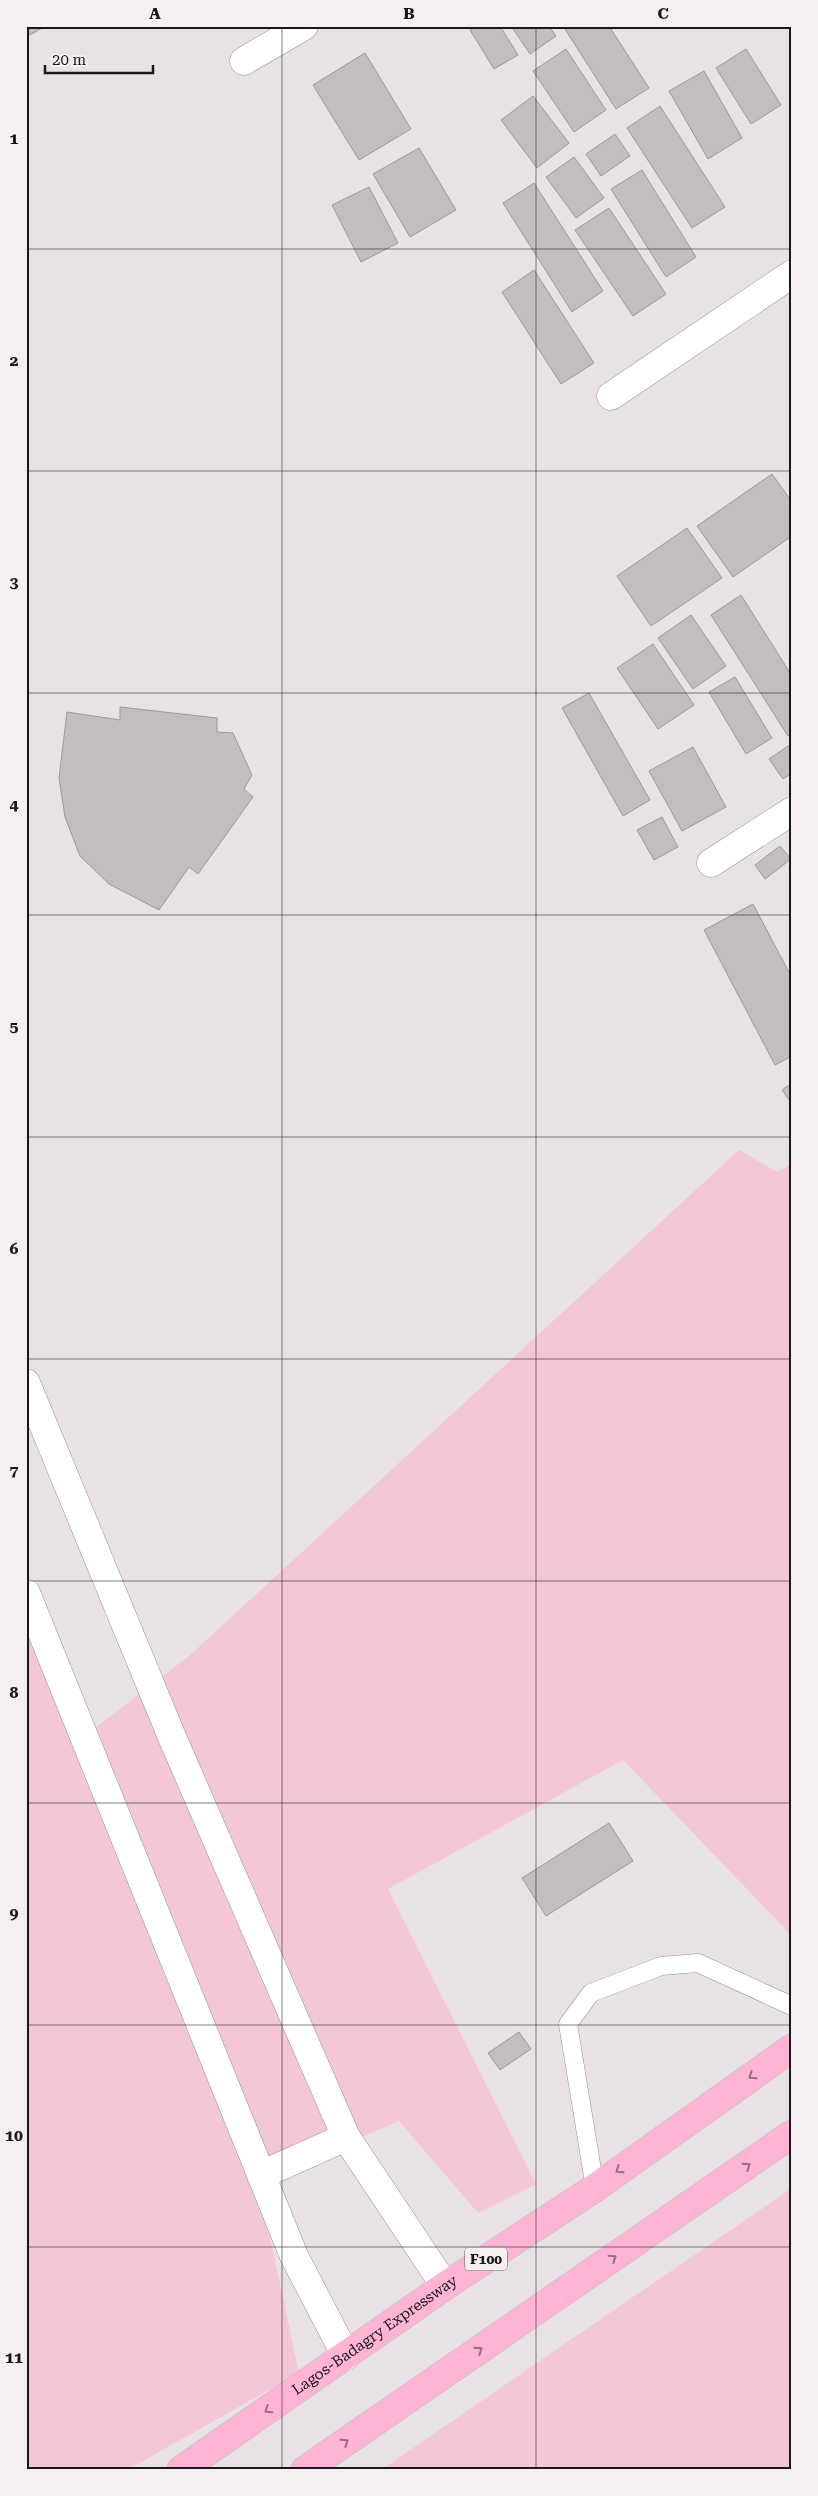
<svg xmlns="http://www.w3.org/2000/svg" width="818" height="2496" viewBox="0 0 818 2496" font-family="'Roboto Serif',serif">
<rect width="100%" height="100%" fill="#e9e2e4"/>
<!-- green -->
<path fill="#f3c7d8" d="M 739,1150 L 777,1172 L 792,1164 L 792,1936 L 623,1760 L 388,1889 L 536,2184 L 478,2213 L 399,2121 L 258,2181 L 299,2373 L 127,2470 L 26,2470 L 26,1595 L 83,1737 L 189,1656 Z
M 792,2188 L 792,2470 L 381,2470 Z"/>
<!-- building -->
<path fill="#c4bdbf" stroke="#9f989b" d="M 26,26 L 46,26 L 26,37 Z
M 476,26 L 500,26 L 518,55 L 494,69 L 470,30 Z
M 511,26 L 549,26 L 556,36 L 530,54 Z
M 563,26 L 609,26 L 649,88 L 616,109 Z
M 566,49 L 606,110 L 574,132 L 533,71 Z
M 746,49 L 781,105 L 751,124 L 716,68 Z
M 365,53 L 411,129 L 359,160 L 313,85 Z
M 704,71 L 742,138 L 708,159 L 669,91 Z
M 533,96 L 569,143 L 537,168 L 501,120 Z
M 660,106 L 725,207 L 692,228 L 627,128 Z
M 615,134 L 630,156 L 601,176 L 586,154 Z
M 419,148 L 456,210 L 410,237 L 373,174 Z
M 574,157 L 604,198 L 576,218 L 546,177 Z
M 642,170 L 696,257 L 666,277 L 611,189 Z
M 534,183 L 603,291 L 572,312 L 503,203 Z
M 369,187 L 398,243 L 361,262 L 332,205 Z
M 609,208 L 666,294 L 633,316 L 575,230 Z
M 534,270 L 594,363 L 561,384 L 502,292 Z
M 772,474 L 792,502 L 792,536 L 733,577 L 697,526 Z
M 687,528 L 722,578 L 651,626 L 617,576 Z
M 741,595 L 792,676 L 792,733 L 788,736 L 711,615 Z
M 691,615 L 726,666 L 693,689 L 658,638 Z
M 653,644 L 694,705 L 658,729 L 617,668 Z
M 735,677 L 772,738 L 746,754 L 709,692 Z
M 589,693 L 650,800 L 623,816 L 562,708 Z
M 120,707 L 217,718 L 217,732 L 233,733 L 252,775 L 244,789 L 253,797 L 198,874 L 189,867 L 159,910 L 109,884 L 80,856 L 65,817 L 59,778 L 67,712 L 120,720 Z
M 788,746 L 792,751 L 792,773 L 783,779 L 769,759 Z
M 693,747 L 726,807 L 682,831 L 649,771 Z
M 662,817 L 678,847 L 654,860 L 637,830 Z
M 780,846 L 791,859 L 765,879 L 755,865 Z
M 753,904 L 792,978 L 792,1056 L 775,1065 L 704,930 Z
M 792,1083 L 792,1104 L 782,1090 Z
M 609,1823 L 633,1861 L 546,1916 L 522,1878 Z
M 519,2032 L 531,2049 L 500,2070 L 488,2053 Z"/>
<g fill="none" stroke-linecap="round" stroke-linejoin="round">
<defs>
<path id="service" d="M 595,2188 L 568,2024 L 591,1993 L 661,1966 L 698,1963 L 792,2006"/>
<path id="minor" d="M 244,61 L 304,26
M 611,396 L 792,274
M 711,863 L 792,811
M 26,1383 L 172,1737 L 346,2137 L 445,2286
M 26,1593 L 294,2256 L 346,2356
M 261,2175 L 346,2137"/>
<g id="trunk">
<path id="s1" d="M 181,2470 L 445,2286 L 595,2188 L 792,2048"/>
<path d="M 305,2470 L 792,2134"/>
</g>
</defs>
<!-- service casing -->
<use href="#service" stroke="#989194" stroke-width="19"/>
<!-- minor casing -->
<use href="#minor" stroke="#989194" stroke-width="29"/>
<!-- trunk casing -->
<use href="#trunk" stroke="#bfbebe" stroke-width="29"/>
<!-- service -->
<use href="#service" stroke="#fff" stroke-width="18"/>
<!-- minor -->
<use href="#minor" stroke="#fff" stroke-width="28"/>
<!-- trunk -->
<use href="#trunk" stroke="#feb4d4" stroke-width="28"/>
</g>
<!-- one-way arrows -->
<defs><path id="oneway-chevron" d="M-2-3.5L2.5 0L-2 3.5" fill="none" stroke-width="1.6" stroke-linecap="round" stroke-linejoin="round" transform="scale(1.25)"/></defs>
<g stroke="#976d7f">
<use href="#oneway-chevron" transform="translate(752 2076) rotate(145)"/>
<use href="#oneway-chevron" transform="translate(747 2166) rotate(-35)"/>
<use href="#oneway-chevron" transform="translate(619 2170) rotate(145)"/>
<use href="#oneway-chevron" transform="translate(613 2258) rotate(-34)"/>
<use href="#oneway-chevron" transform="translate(479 2350) rotate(-34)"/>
<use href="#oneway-chevron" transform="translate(268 2410) rotate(145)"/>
<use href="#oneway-chevron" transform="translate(345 2442) rotate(-34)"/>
</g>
<!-- grid -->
<path fill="none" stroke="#191718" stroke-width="1" stroke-opacity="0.55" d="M 282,26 L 282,2470M 536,26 L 536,2470M 26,249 L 792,249M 26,471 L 792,471M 26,693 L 792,693M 26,915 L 792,915M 26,1137 L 792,1137M 26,1359 L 792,1359M 26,1581 L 792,1581M 26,1803 L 792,1803M 26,2025 L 792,2025M 26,2247 L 792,2247"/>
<g text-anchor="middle" stroke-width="4.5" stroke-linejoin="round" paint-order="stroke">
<!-- shield labels -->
<rect fill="#f6eff2" stroke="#5b5859" stroke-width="1" x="465" y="2247.5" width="42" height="23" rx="4"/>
<g font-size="14" font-weight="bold" fill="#191718">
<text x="486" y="2264">F100</text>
</g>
<!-- street labels -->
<g font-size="15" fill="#191718" stroke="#f6eff2">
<text dy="5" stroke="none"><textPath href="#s1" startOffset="236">Lagos-Badagry Expressway</textPath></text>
</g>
</g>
<!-- border -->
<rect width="818" height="2496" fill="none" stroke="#f6eff2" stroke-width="55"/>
<!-- scale -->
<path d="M45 65v8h108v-8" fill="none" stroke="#191718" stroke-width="2.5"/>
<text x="52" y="65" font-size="15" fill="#191718" stroke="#f6eff2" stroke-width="4" paint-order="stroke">20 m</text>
<rect x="28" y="28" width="762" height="2440" fill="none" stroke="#191718" stroke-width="2"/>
<g font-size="16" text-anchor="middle" font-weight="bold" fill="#191718">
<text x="155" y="19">A</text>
<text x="409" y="19">B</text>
<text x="663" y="19">C</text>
<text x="14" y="144">1</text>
<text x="14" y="366">2</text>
<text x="14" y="588">3</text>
<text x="14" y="810">4</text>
<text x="14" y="1032">5</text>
<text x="14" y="1254">6</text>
<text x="14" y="1476">7</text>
<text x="14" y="1698">8</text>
<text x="14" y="1919">9</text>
<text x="14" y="2141">10</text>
<text x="14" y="2363">11</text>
</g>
</svg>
